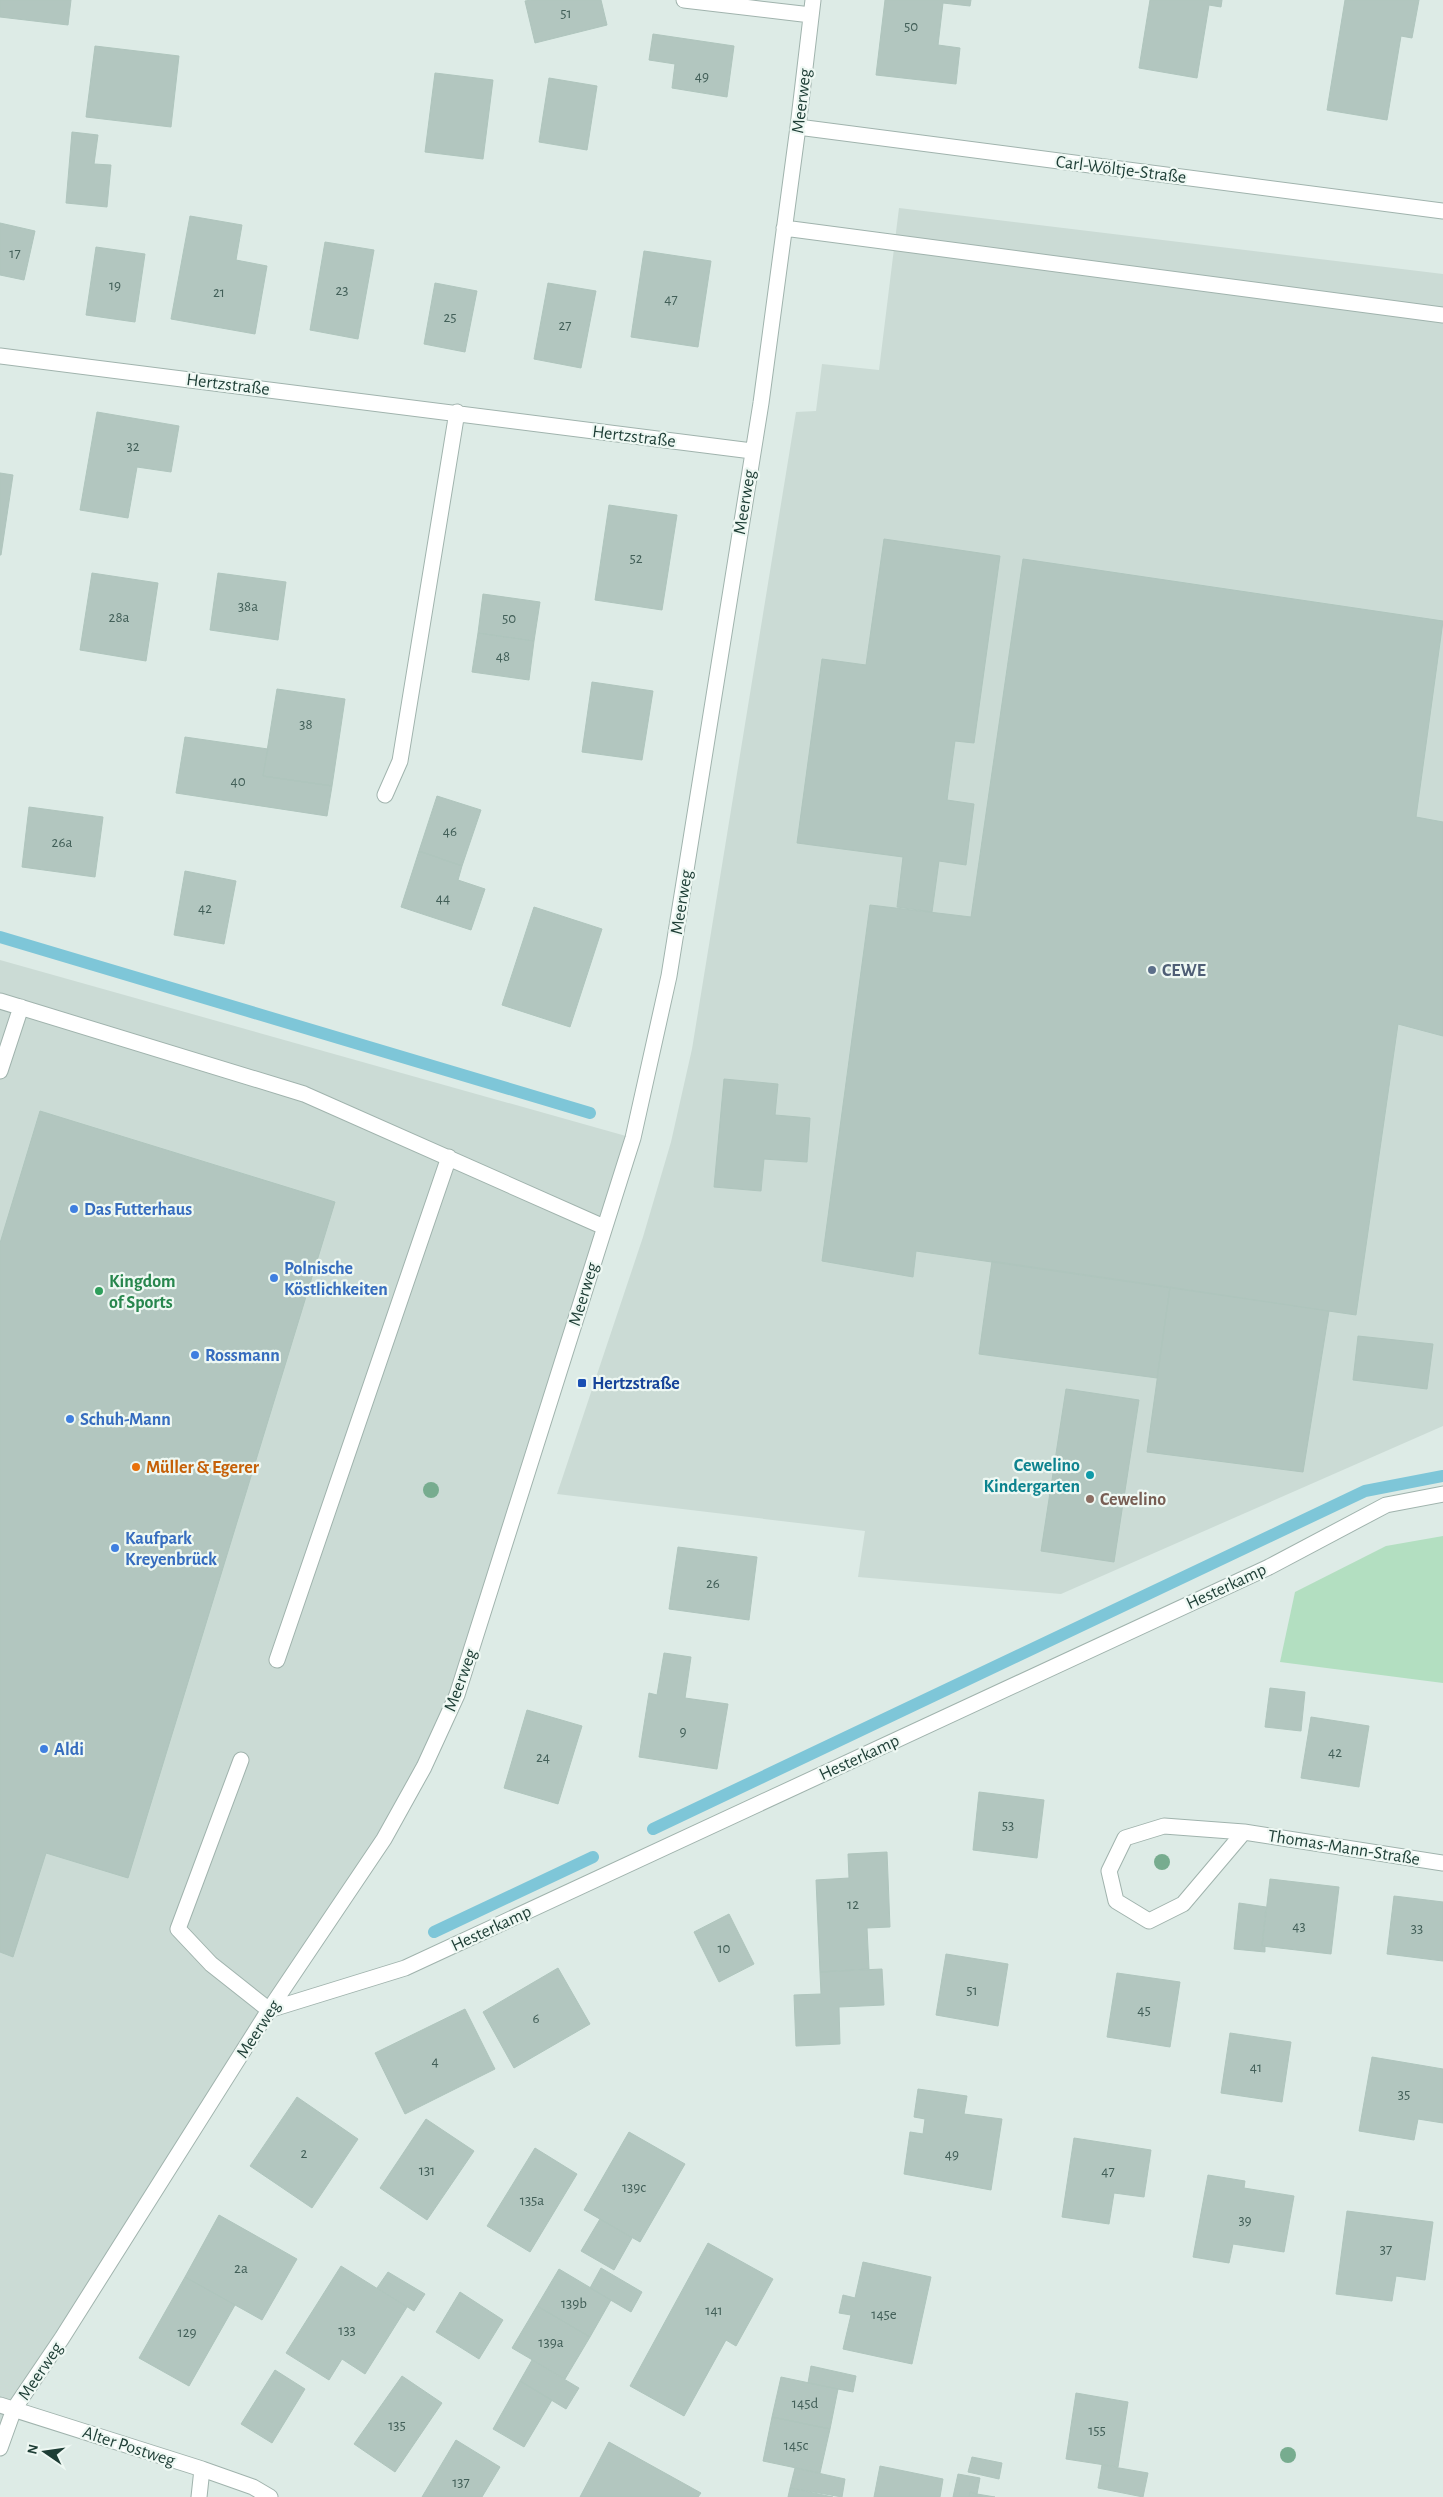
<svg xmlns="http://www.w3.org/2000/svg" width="1443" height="2497" viewBox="0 0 1443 2497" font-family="'Alegreya Sans',sans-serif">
<rect width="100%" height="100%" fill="#ddebe6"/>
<!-- built -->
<path fill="#cbdbd5" d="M 899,208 L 1443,274 L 1443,1426 L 1061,1594 L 858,1577 L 865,1531 L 557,1494 L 643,1237 L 671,1142 L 692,1049 L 796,412 L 816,411 L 822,364 L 879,370 Z
M 0,960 L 633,1138 L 457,1695 L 424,1767 L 62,2338 L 0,2448 Z"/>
<!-- green -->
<path fill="#b3dfc1" d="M 1443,1536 L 1443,1683 L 1280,1662 L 1295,1592 L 1386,1546 Z"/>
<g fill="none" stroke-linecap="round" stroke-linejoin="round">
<!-- stream -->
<path stroke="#7ec6d8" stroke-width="12" d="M 0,937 L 590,1113
M 653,1829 L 1365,1491 L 1443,1476
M 434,1932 L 593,1857"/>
</g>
<!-- building -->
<path fill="#b2c6bf" stroke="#afc5bd" d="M 0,0 L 71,0 L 68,25 L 0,17 Z
M 531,0 L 601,0 L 607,25 L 535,43 L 525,1 Z
M 885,0 L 971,0 L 970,6 L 943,3 L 938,45 L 960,48 L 956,84 L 876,75 Z
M 1150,0 L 1222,0 L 1221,7 L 1209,5 L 1197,78 L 1139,68 Z
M 1345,0 L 1419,0 L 1412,38 L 1401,36 L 1387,120 L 1327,110 Z
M 653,34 L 734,46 L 727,97 L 672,88 L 675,64 L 649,60 Z
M 95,46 L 179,56 L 171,127 L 86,117 Z
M 435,73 L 493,80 L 483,159 L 425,152 Z
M 549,78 L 597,86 L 587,150 L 539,142 Z
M 72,132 L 98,135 L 94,164 L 111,165 L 107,207 L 66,203 Z
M 190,216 L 242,225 L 236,260 L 267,266 L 255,334 L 171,319 Z
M 0,223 L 35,231 L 24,280 L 0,275 Z
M 325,242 L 374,250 L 358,339 L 310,330 Z
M 96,247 L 145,254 L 135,322 L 86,315 Z
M 644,251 L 711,261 L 698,347 L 631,337 Z
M 435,283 L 477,291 L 465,352 L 424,344 Z
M 548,283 L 596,291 L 581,368 L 534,359 Z
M 97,412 L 179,426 L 171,472 L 137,467 L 128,518 L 80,510 Z
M 0,473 L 13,475 L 1,555 L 0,555 Z
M 609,505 L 677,515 L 662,610 L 595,600 Z
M 884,539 L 1000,556 L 974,743 L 955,741 L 947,800 L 974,804 L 966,865 L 939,861 L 932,912 L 897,907 L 903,857 L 797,843 L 822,659 L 866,665 Z
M 1023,559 L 1443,621 L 1416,817 L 1443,822 L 1443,1036 L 1398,1024 L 1356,1315 L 916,1251 L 913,1277 L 822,1261 L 870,905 L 971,917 Z
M 92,573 L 158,583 L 146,661 L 80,650 Z
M 218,573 L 286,582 L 278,640 L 210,630 Z
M 483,594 L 540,602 L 534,641 L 478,633 Z
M 478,633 L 534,641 L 529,680 L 472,672 Z
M 592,682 L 653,691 L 642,760 L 582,752 Z
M 277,689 L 345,699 L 332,786 L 263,776 Z
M 185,737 L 268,749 L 263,776 L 332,786 L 327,816 L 176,793 Z
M 437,796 L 481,810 L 462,866 L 419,851 Z
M 29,807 L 103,817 L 95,877 L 22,867 Z
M 419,851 L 462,866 L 458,880 L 485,889 L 471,930 L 401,907 Z
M 185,871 L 236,881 L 224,944 L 174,935 Z
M 534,907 L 602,929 L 570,1027 L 502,1005 Z
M 724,1079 L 778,1084 L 775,1115 L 810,1118 L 807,1162 L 764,1159 L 761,1191 L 714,1187 Z
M 40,1111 L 335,1202 L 128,1878 L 46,1853 L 13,1957 L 0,1952 L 0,1243 Z
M 992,1261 L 1170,1287 L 1157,1378 L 979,1354 Z
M 1170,1287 L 1329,1311 L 1303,1472 L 1147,1452 Z
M 1358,1336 L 1433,1344 L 1427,1389 L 1353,1380 Z
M 1066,1389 L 1139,1400 L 1114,1562 L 1041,1551 Z
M 678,1547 L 757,1557 L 749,1620 L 669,1609 Z
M 664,1653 L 691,1657 L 685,1698 L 728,1704 L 717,1769 L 639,1757 L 649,1693 L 657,1695 Z
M 1270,1688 L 1305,1692 L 1301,1731 L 1265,1727 Z
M 527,1710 L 582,1726 L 558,1804 L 504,1788 Z
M 1311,1717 L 1369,1726 L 1359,1787 L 1301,1778 Z
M 979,1792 L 1044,1800 L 1037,1858 L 973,1850 Z
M 887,1852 L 890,1927 L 867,1928 L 869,1969 L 820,1972 L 816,1880 L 849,1878 L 848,1854 Z
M 1270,1879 L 1339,1887 L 1331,1954 L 1262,1946 Z
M 1394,1896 L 1443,1902 L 1443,1961 L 1387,1954 Z
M 1239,1903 L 1266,1907 L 1262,1946 L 1265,1946 L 1265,1952 L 1234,1949 Z
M 729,1914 L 754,1964 L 719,1982 L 694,1932 Z
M 946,1954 L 1008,1964 L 998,2026 L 936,2015 Z
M 558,1968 L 590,2024 L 514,2068 L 483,2012 Z
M 882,1969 L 884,2005 L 839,2007 L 840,2044 L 796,2046 L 794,1995 L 821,1994 L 820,1972 Z
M 1117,1973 L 1180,1982 L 1170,2047 L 1107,2037 Z
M 465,2009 L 495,2069 L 405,2114 L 375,2053 Z
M 1230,2033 L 1291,2042 L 1282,2102 L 1221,2093 Z
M 1372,2057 L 1443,2069 L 1443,2123 L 1418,2119 L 1414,2140 L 1359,2131 Z
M 918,2089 L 967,2096 L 964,2114 L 1002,2119 L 991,2190 L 904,2174 L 910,2132 L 923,2134 L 925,2119 L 914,2117 Z
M 297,2097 L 358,2139 L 312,2208 L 250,2166 Z
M 426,2119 L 474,2151 L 427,2220 L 380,2188 Z
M 629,2132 L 685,2164 L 640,2242 L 584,2210 Z
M 1074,2138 L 1151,2150 L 1144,2197 L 1114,2193 L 1109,2224 L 1062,2217 Z
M 535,2148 L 577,2174 L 530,2252 L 487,2226 Z
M 1208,2175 L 1245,2181 L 1244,2188 L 1294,2196 L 1284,2252 L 1233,2244 L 1229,2263 L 1193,2257 Z
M 1347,2211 L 1433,2222 L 1425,2280 L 1396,2276 L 1392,2301 L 1336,2294 Z
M 219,2215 L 297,2259 L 262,2320 L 185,2277 Z
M 600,2219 L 632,2238 L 614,2270 L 581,2251 Z
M 708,2243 L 773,2279 L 736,2346 L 726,2340 L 684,2416 L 630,2386 Z
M 863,2262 L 931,2277 L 912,2364 L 843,2349 L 851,2315 L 839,2313 L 843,2295 L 855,2298 Z
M 341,2266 L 407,2307 L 365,2374 L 342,2359 L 329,2380 L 286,2353 Z
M 601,2268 L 642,2292 L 631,2312 L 590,2288 Z
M 559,2269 L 611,2300 L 590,2337 L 537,2306 Z
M 388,2272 L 425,2294 L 414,2311 L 377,2288 Z
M 185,2277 L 235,2305 L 189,2386 L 139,2358 Z
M 460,2292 L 503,2320 L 479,2359 L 436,2332 Z
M 537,2306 L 590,2337 L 565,2379 L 512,2348 Z
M 532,2360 L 579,2388 L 566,2409 L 520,2381 Z
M 811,2366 L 856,2376 L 853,2392 L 808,2383 Z
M 275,2370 L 305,2389 L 272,2443 L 241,2424 Z
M 402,2376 L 442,2403 L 395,2472 L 354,2444 Z
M 781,2377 L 838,2389 L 830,2429 L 772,2417 Z
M 520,2381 L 552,2400 L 524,2447 L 493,2429 Z
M 1076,2393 L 1128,2402 L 1118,2467 L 1066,2459 Z
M 772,2417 L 830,2429 L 820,2473 L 763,2461 Z
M 456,2440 L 500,2467 L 482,2497 L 422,2497 Z
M 609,2442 L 701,2493 L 698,2497 L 580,2497 Z
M 972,2457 L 1002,2463 L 999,2479 L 968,2472 Z
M 1102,2465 L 1148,2473 L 1143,2497 L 1098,2488 Z
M 880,2466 L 943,2479 L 940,2497 L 874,2497 Z
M 795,2468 L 845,2479 L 842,2497 L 790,2488 Z
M 958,2474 L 980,2478 L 977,2494 L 970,2492 L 969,2497 L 953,2497 Z
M 790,2488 L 833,2497 L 788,2497 Z
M 970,2492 L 977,2494 L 995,2497 L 969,2497 Z"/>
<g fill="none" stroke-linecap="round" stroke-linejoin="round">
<defs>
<path id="minor" d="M 684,0 L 811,15
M 798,127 L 1443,211
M 784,228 L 1443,315
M 0,356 L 752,451
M 385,795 L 400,761 L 457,412
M 0,1001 L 304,1094 L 604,1227
M 0,1071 L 21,1007
M 277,1660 L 449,1157
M 241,1760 L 178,1929 L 211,1964 L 269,2010 L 405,1968 L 1269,1567 L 1386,1505 L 1443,1494
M 1244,1832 L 1183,1904 L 1149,1921 L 1116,1901 L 1109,1871 L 1125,1838 L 1164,1826 L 1244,1832 L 1443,1863
M 0,2405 L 202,2469 L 253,2487 L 270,2497
M 0,2448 L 14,2409 L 62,2338 L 269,2010 L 384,1839 L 424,1767 L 457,1695 L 633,1138 L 669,976 L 761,403 L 798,127 L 813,0
M 199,2497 L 202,2469"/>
</defs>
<!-- minor casing -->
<use href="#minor" stroke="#a0b3ad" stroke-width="17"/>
<!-- minor -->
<use href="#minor" stroke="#fff" stroke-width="15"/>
</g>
<!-- trees -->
<g fill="#77ac8f">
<circle cx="431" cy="1490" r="8"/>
<circle cx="1162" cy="1862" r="8"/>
<circle cx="1288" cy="2455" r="8"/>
</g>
<!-- markers -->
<circle fill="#5c6f8a" stroke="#eef8f3" stroke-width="2" cx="1152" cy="970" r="5"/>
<g fill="#3f7fe0" stroke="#eef8f3" stroke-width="2">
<circle cx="74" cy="1209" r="5"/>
<circle cx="274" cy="1278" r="5"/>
<circle cx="195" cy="1355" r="5"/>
<circle cx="70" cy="1419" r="5"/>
<circle cx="115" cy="1548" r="5"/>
<circle cx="44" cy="1749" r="5"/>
</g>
<circle fill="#2e9e5b" stroke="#eef8f3" stroke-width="2" cx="99" cy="1291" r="5"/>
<rect fill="#1a4fb4" stroke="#eef8f3" stroke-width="2" x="577" y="1378" width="10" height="10" rx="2.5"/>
<circle fill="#e8710a" stroke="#eef8f3" stroke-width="2" cx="136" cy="1467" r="5"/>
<circle fill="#0f9aa8" stroke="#eef8f3" stroke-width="2" cx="1090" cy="1475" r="5"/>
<circle fill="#8d6e63" stroke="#eef8f3" stroke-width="2" cx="1090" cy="1499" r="5"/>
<g text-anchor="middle" stroke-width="4.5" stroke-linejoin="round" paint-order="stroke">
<!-- number labels -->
<g font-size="15" fill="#425f58">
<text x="566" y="18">51</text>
<text x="911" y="31">50</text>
<text x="702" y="81">49</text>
<text x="15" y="258">17</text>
<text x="115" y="290">19</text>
<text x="342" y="295">23</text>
<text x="219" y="297">21</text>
<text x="671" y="304">47</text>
<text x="450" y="322">25</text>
<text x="565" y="330">27</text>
<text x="133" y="451">32</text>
<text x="636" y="563">52</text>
<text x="248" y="611">38a</text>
<text x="119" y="622">28a</text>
<text x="509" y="623">50</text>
<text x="503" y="661">48</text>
<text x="306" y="729">38</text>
<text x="238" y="786">40</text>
<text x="450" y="836">46</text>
<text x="62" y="847">26a</text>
<text x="443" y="903">44</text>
<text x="205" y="913">42</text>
<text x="713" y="1588">26</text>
<text x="683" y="1736">9</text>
<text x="1335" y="1757">42</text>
<text x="543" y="1762">24</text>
<text x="1008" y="1830">53</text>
<text x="853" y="1909">12</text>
<text x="1299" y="1931">43</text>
<text x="1417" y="1933">33</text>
<text x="724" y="1953">10</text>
<text x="972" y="1995">51</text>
<text x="1144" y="2015">45</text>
<text x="536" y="2023">6</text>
<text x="435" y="2066">4</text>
<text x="1256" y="2072">41</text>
<text x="1404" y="2099">35</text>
<text x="304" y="2158">2</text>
<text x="952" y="2159">49</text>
<text x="427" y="2175">131</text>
<text x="1108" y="2176">47</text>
<text x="634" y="2192">139c</text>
<text x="532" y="2205">135a</text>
<text x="1245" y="2225">39</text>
<text x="1386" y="2254">37</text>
<text x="241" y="2273">2a</text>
<text x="574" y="2308">139b</text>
<text x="714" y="2315">141</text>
<text x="884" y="2319">145e</text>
<text x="347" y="2335">133</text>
<text x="187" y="2337">129</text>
<text x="551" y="2347">139a</text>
<text x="805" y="2408">145d</text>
<text x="397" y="2430">135</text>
<text x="1097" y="2435">155</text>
<text x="796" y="2450">145c</text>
<text x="461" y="2487">137</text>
</g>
<!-- street labels -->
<g font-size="18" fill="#1d3d35" stroke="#eef8f3">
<text transform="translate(801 101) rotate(-83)" y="6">Meerweg</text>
<text transform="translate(1121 169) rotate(7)" y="6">Carl-Wöltje-Straße</text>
<text transform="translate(228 384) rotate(7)" y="6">Hertzstraße</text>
<text transform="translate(634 436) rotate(7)" y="6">Hertzstraße</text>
<text transform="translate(744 502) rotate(-81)" y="6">Meerweg</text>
<text transform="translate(681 902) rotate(-81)" y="6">Meerweg</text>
<text transform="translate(583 1294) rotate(-73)" y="6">Meerweg</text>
<text transform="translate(1226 1586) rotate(-25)" y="6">Hesterkamp</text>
<text transform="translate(460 1680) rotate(-70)" y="6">Meerweg</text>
<text transform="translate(859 1757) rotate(-25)" y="6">Hesterkamp</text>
<text transform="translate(1344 1847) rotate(9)" y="6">Thomas-Mann-Straße</text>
<text transform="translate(491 1928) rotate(-25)" y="6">Hesterkamp</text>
<text transform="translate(258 2029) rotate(-57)" y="6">Meerweg</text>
<text transform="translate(40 2371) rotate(-56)" y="6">Meerweg</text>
<text transform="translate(129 2446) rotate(18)" y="6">Alter Postweg</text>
</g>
<!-- service labels -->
<g font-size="18" font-weight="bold" fill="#4e5e75" stroke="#eef8f3" text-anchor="start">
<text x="1162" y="976">CEWE</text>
</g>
<!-- shop labels -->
<g font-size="18" font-weight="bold" fill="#366cbe" stroke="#eef8f3" text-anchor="start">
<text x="84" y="1215">Das Futterhaus</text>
<text x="284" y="1274">Polnische<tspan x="284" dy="21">Köstlichkeiten</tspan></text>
<text x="205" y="1361">Rossmann</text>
<text x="80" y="1425">Schuh-Mann</text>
<text x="125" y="1544">Kaufpark<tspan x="125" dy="21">Kreyenbrück</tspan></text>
<text x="54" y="1755">Aldi</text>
</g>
<!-- leisure labels -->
<g font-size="18" font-weight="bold" fill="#27864d" stroke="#eef8f3" text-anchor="start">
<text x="109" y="1287">Kingdom<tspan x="109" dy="21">of Sports</tspan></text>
</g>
<!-- transit labels -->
<g font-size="18" font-weight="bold" fill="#164399" stroke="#eef8f3" text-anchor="start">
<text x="592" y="1389">Hertzstraße</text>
</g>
<!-- culture labels -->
<g font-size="18" font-weight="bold" fill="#0d838f" stroke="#eef8f3" text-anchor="end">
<text x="1080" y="1471">Cewelino<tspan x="1080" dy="21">Kindergarten</tspan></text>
</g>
<!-- food labels -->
<g font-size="18" font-weight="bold" fill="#c56008" stroke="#eef8f3" text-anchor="start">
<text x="146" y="1473">Müller &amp; Egerer</text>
</g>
<!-- education labels -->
<g font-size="18" font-weight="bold" fill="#785e54" stroke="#eef8f3" text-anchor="start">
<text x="1100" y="1505">Cewelino</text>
</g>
</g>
<!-- north arrow -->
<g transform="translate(45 2452) rotate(283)" stroke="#eef8f3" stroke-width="4" paint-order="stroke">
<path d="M0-4L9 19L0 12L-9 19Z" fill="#1d3d35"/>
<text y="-8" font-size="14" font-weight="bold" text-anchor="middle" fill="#1d3d35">N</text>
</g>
</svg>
